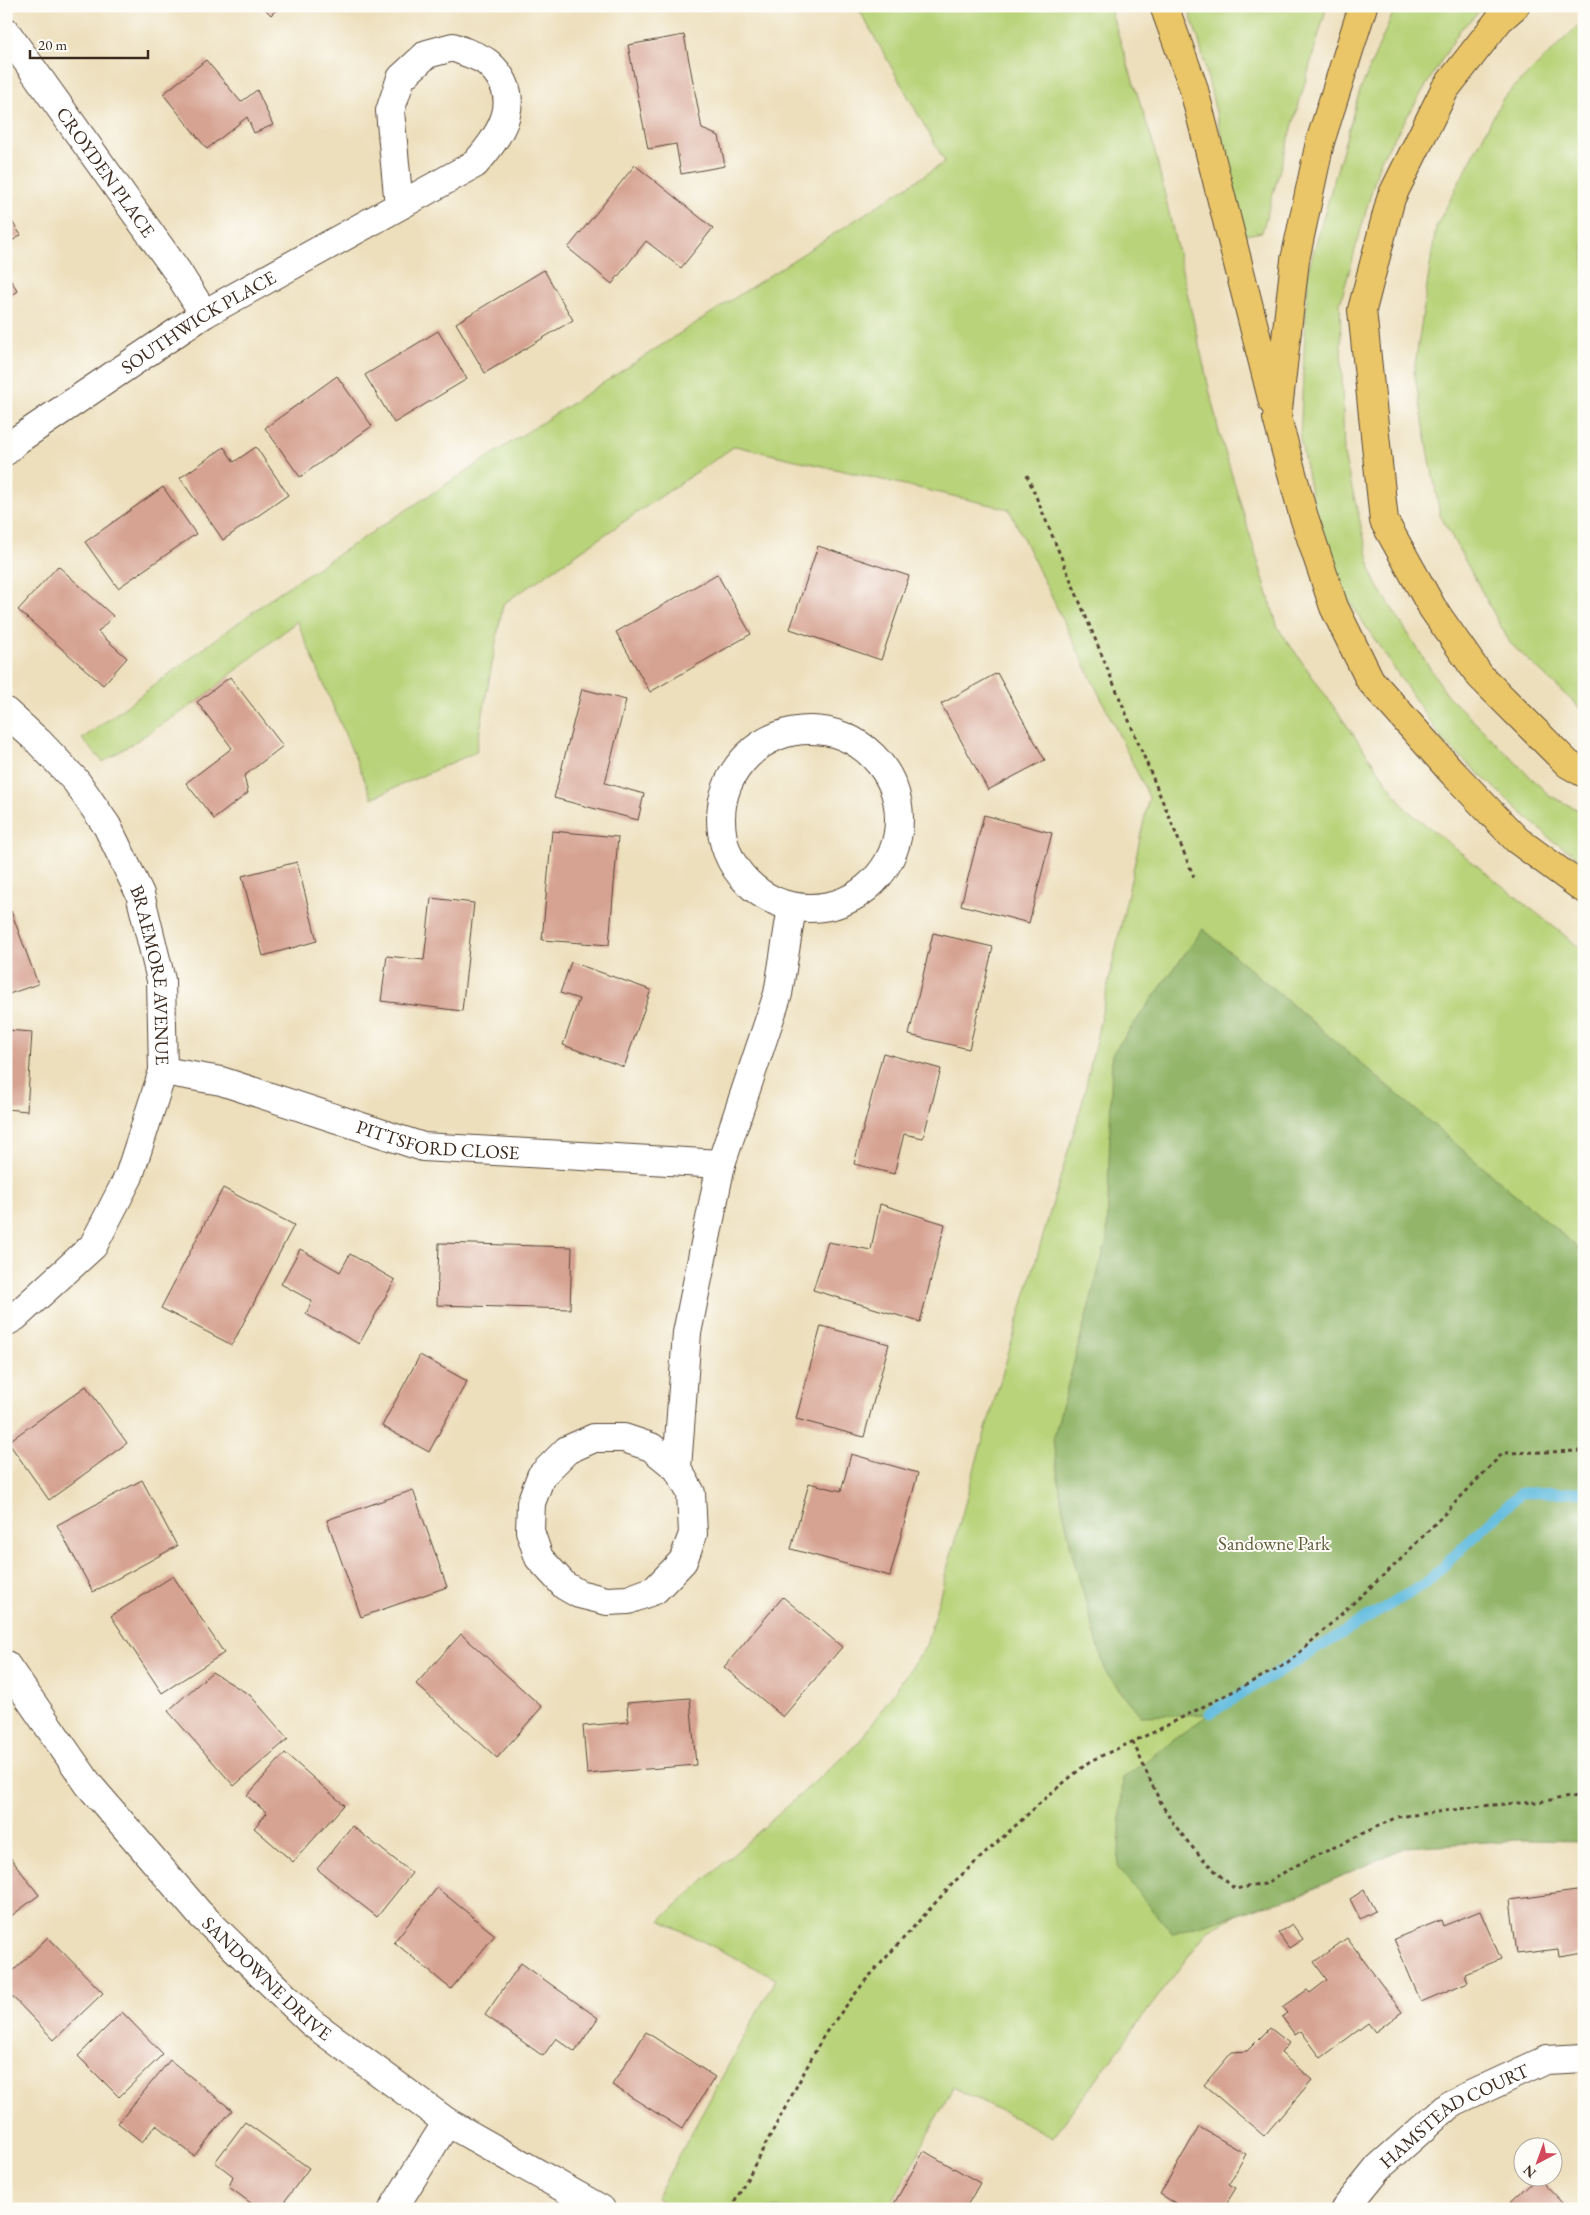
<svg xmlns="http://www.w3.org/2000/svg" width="1590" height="2215" viewBox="0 0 1590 2215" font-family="'EB Garamond',serif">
<rect width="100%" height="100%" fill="#fdfcf7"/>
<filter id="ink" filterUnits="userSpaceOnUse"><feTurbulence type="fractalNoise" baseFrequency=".02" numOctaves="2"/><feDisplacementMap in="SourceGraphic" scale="10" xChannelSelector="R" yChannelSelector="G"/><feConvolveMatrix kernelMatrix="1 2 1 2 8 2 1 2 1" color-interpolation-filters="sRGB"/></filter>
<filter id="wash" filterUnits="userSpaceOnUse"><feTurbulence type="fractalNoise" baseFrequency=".0096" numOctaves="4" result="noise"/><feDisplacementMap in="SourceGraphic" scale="20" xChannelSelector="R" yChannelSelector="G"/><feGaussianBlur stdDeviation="1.12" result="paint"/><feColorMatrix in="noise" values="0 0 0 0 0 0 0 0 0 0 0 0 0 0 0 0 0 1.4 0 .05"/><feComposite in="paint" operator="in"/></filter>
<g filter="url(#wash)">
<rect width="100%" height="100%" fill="#eddfbc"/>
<!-- green -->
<path fill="#b8d379" stroke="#7a7e4c" d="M 857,6 L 1109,6 L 1153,143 L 1219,432 L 1278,628 L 1406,809 L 1584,951 L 1584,1805 L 1405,1824 L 1208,1930 L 1053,2137 L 953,2087 L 889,2209 L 676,2209 L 656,2198 L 776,1978 L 660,1920 L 858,1743 L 926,1646 L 978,1456 L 1082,1104 L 1149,797 L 1009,509 L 735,446 L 503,604 L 476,752 L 372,798 L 297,621 L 197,702 L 103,762 L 82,739 L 278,593 L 945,162 Z
M 1187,6 L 1327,6 L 1262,232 L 1245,235 L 1199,41 Z
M 1396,6 L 1485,6 L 1460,30 L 1380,161 L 1340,304 L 1344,455 L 1374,580 L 1447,695 L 1549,795 L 1584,813 L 1584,861 L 1553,841 L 1443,741 L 1326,567 L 1300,438 L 1308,271 L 1359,93 Z
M 1584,20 L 1584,712 L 1510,643 L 1440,515 L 1414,371 L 1436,227 L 1503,98 Z"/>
<!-- forest -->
<path fill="#92b569" stroke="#667044" d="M 1203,929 L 1584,1253 L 1584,1841 L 1519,1840 L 1406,1847 L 1300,1895 L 1173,1934 L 1118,1868 L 1123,1778 L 1209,1714 L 1141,1716 L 1106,1673 L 1074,1561 L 1062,1506 L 1053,1440 L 1107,1239 L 1112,1054 Z"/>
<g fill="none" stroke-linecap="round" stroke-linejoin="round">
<!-- stream -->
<path stroke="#62bcdf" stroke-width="11" d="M 1210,1713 L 1424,1584 L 1521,1493 L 1584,1492"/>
</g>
<g id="blocks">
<!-- building -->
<path fill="#d6a291" d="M 262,6 L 280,6 L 271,15 Z
M 684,35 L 702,129 L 719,136 L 725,166 L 681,174 L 676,144 L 648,149 L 628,45 Z
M 206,60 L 241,102 L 257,90 L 273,125 L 254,133 L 247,117 L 207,149 L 163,94 Z
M 635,165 L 713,228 L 681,268 L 646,241 L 612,284 L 568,248 Z
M 6,213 L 21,235 L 6,245 Z
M 544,270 L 573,320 L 485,373 L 456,323 Z
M 6,274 L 18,291 L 6,299 Z
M 438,331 L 467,379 L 394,423 L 365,375 Z
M 337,376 L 372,426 L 300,477 L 265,428 Z
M 224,447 L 234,462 L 256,447 L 288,495 L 223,540 L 180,478 Z
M 163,487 L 196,534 L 118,588 L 85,542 Z
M 818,546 L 909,576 L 881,660 L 790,629 Z
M 58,566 L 113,616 L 98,632 L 127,658 L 103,685 L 18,610 Z
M 717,574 L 751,634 L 650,692 L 616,632 Z
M 997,673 L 1045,760 L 988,790 L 941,704 Z
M 230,677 L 283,746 L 244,776 L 248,793 L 214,819 L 186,783 L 232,748 L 197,702 Z
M 582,689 L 626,700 L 605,783 L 644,794 L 638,820 L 554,798 Z
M 984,815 L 1052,833 L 1029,923 L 961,905 Z
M 552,831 L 618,837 L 609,945 L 542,940 Z
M 297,862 L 317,941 L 263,956 L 242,876 Z
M 431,898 L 474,903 L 462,1011 L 381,1001 L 387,956 L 424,960 Z
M 11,911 L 38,984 L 6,995 L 6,912 Z
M 933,933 L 993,947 L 969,1049 L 909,1035 Z
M 571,962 L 651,990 L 624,1067 L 563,1045 L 579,999 L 560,993 Z
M 6,1030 L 32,1032 L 27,1111 L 6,1109 Z
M 883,1053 L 941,1069 L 923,1138 L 904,1134 L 894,1174 L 854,1164 Z
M 223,1188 L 294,1225 L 232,1345 L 161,1308 Z
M 880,1204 L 945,1224 L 920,1322 L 813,1290 L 828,1242 L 871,1250 Z
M 439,1243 L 572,1247 L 570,1309 L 437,1305 Z
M 300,1249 L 340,1272 L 350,1254 L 395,1280 L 359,1344 L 306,1314 L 312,1301 L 281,1284 Z
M 821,1326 L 889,1344 L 864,1437 L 796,1419 Z
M 420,1355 L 467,1381 L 429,1452 L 382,1426 Z
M 86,1386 L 127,1443 L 49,1500 L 8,1442 Z
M 851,1454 L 918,1473 L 890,1576 L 791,1549 L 809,1483 L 841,1491 Z
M 142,1480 L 177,1546 L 93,1592 L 57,1525 Z
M 413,1490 L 447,1587 L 361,1617 L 327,1520 Z
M 173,1576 L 224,1653 L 162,1693 L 111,1616 Z
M 783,1597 L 842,1647 L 783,1717 L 724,1667 Z
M 461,1634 L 542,1707 L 497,1758 L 416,1684 Z
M 212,1672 L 250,1695 L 288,1739 L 234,1786 L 168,1711 Z
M 690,1698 L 696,1765 L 587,1774 L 583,1726 L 628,1722 L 627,1703 Z
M 285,1753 L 344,1805 L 293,1862 L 254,1828 L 267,1813 L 247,1796 Z
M 352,1826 L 412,1873 L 377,1917 L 317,1869 Z
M 6,1852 L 39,1895 L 6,1920 Z
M 437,1888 L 495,1935 L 451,1989 L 394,1942 Z
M 1364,1890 L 1375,1911 L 1360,1919 L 1350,1899 Z
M 1584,1890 L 1584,1953 L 1559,1957 L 1558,1949 L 1517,1954 L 1510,1900 Z
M 1480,1911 L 1501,1959 L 1465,1974 L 1468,1982 L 1421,2002 L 1394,1939 L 1441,1920 L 1443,1926 Z
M 1292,1924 L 1303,1939 L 1289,1948 L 1278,1933 Z
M 48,1937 L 103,1993 L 54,2040 L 6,1990 L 6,1978 Z
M 1347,1938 L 1402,2012 L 1375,2032 L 1368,2023 L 1321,2058 L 1301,2031 L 1295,2035 L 1282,2017 L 1288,2013 L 1283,2007 L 1307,1990 L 1310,1993 L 1327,1980 L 1314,1962 Z
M 521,1963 L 598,2018 L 575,2052 L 556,2038 L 543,2056 L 485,2015 Z
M 122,2012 L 163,2054 L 119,2097 L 78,2056 Z
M 1270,2028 L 1289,2043 L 1281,2053 L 1312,2080 L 1264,2136 L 1204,2085 L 1232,2052 L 1247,2051 Z
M 646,2032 L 715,2077 L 682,2129 L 612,2085 Z
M 170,2060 L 232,2110 L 194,2156 L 156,2125 L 142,2142 L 118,2123 Z
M 245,2122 L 309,2168 L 279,2209 L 259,2209 L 229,2187 L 233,2176 L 215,2162 Z
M 1199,2127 L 1246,2154 L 1229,2184 L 1236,2188 L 1223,2209 L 1178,2209 L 1180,2206 L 1160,2194 Z
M 924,2151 L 980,2183 L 965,2209 L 891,2209 Z
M 1536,2178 L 1539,2178 L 1569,2209 L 1503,2209 Z"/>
</g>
</g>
<g filter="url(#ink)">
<use href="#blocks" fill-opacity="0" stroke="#564536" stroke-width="1"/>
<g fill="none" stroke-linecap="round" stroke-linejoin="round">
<defs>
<g id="minor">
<path id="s1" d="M 6,32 L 177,271 L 204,314"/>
<path id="s2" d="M 6,451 L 16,441 L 204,314 L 475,164 C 502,134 526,97 488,63 C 480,56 463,52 453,47 L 427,54 L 401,78 L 390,111 L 399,206"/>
<path id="s3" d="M 6,712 L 39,742 L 76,781 L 107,826 L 140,894 L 161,980 L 163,1071 L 129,1176 L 93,1246 L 15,1317 L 6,1322"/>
<circle cx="810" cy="819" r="89"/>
<path id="s4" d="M 163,1071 L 221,1081 L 423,1147 L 721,1164"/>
<path d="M 677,1468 L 651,1447 L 624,1438 L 594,1438 L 567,1450 L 541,1476 L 531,1503 L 530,1531 L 539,1558 L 565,1586 L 579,1594 L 607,1601 L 628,1600 L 655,1590 L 683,1561 L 693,1534 L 691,1493 L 677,1468 L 687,1333 L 721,1164 L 778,994 L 792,907"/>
<path id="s5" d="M 6,1665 L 89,1785 L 199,1913 L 312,2023 L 447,2122 L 601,2209"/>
<path d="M 393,2209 L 447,2122"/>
<path id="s6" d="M 1345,2209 L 1379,2167 L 1449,2105 L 1546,2060 L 1584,2058"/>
</g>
<path id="motorway" d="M 1164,6 L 1193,86 L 1273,402
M 1363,6 L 1320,142 L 1295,260 L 1277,418 L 1303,514 L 1334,607 L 1370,680 L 1453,773 L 1517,840 L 1584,889
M 1515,6 L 1499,20 L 1445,89 L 1391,198 L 1362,310 L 1384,521 L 1433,609 L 1480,676 L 1568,764 L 1584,773"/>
</defs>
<!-- minor casing -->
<use href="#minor" stroke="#564536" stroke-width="30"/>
<!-- motorway casing -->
<use href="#motorway" stroke="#564536" stroke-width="30"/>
<!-- path -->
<path stroke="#564536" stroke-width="3" stroke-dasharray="4 4" stroke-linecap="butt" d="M 1027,475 L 1194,877
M 1133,1742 C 1141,1759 1148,1777 1157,1795 C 1175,1832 1204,1862 1235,1889 L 1265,1884 L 1293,1867 L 1397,1817 L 1491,1805 L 1537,1802 L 1584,1795
M 731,2209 L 824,2035 L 865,1981 L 955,1881 L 1050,1794 L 1090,1761 L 1154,1732 L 1288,1663 L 1399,1561 L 1503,1453 L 1584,1451"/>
<!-- minor -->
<use href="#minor" stroke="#fff" stroke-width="28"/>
<!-- motorway -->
<use href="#motorway" stroke="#eac669" stroke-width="28"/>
</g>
</g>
<g text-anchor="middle" stroke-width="4" stroke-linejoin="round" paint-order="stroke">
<!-- street labels -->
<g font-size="19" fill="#3b2a1e" stroke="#fdfcf7">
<text dy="7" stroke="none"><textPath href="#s1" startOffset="172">CROYDEN PLACE</textPath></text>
<text dy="7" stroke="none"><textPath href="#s2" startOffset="232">SOUTHWICK PLACE</textPath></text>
<text dy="7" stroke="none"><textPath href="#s3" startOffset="311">BRAEMORE AVENUE</textPath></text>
<text dy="7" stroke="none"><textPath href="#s4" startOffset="285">PITTSFORD CLOSE</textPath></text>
<text dy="7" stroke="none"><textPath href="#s5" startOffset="409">SANDOWNE DRIVE</textPath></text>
<text dy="7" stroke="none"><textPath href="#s6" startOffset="146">HAMSTEAD COURT</textPath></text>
</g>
<!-- park labels -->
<g font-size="19" fill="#605d39" stroke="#fdfcf7">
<text x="1274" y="1550">Sandowne Park</text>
</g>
</g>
<!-- margin -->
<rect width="1590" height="2215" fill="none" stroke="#fdfcf7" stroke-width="25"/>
<!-- north arrow -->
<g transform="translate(1538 2162) rotate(221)"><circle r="24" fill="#fdfcf7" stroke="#afa8a0"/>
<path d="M0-4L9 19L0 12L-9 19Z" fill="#d1495b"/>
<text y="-8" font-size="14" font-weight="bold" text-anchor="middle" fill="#3b2a1e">N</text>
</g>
<!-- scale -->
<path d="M30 50v8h118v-8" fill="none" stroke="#3b2a1e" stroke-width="2.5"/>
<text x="38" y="50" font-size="15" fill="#3b2a1e" stroke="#fdfcf7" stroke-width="4" paint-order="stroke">20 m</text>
</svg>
